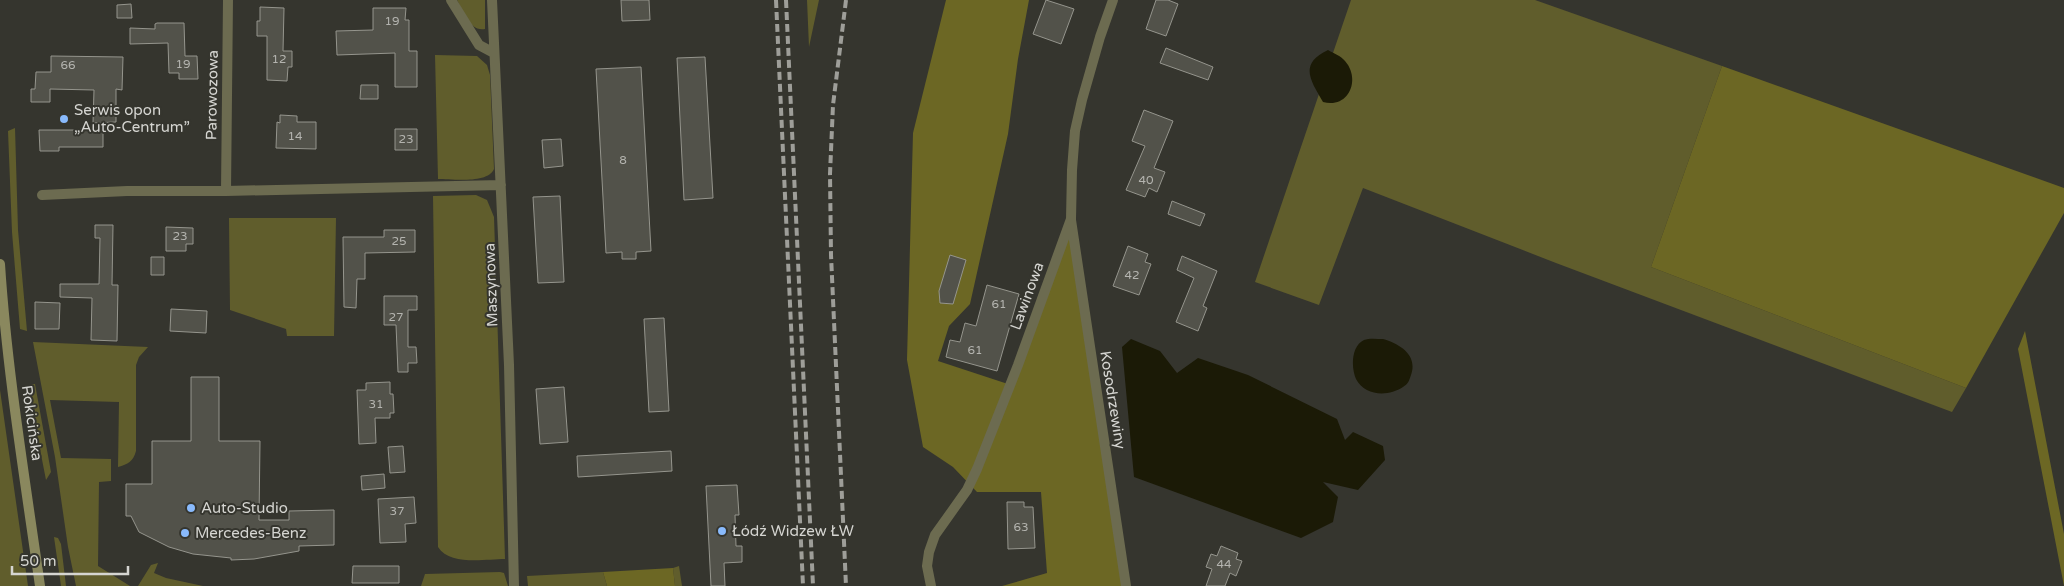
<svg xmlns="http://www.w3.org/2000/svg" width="2064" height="586" viewBox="0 0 2064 586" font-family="'Varela Round',sans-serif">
<rect width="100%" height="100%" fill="#35352e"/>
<!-- green -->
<path fill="#605d2c" d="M 457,0 L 485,0 L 485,29 C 470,32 463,11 457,0 Z
M 807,0 L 819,0 L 809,47 Z
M 1351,0 L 1535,0 L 1722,66 L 1651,267 L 1966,388 L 1952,412 L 1556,263 L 1363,188 L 1319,305 L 1255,282 Z
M 435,55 L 477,56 L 487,65 L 490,75 L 494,169 C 488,184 452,179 438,179 Z
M 15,128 L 18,230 L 27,331 L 20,329 L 12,232 L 8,131 Z
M 476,195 L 487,200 L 494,217 L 505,559 C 485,559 450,566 438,547 L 433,196 Z
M 229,218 L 336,218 L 334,336 L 287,336 L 286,329 L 230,310 Z
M 33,342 L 148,347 L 139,357 L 136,365 L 136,451 C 133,462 128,464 118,467 L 119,402 L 50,400 L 61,458 L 111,459 L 111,481 L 99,482 L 98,566 L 130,586 L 76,586 L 68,547 L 55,457 Z
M 32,384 L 35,384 L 51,472 L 46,480 L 28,388 Z
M 0,390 L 28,586 L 0,586 Z
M 54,537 L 58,538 L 61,544 L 66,586 L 61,586 Z
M 158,563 L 154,573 L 166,578 L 203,586 L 138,586 L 151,565 Z
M 679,566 L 682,586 L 675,586 L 673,568 Z
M 500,572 L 504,573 L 508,586 L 421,586 L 425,574 Z
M 603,572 L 607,586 L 528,586 L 527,576 Z"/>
<!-- forest -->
<path fill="#6c6724" d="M 946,0 L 1029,0 L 1018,59 L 1008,134 L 970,304 L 949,326 L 938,361 L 1011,385 L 1071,219 L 1126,586 L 1002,586 L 1047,573 L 1041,492 L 977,492 L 953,467 L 923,447 L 907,360 L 913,133 Z
M 1722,66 L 2064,188 L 2064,213 L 1966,388 L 1651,267 Z
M 2025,331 L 2064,534 L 2064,586 L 2018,349 Z
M 673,568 L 675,586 L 607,586 L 603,572 Z"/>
<!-- water -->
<path fill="#1b1a06" d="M 1328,50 C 1333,53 1341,56 1345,61 C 1361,79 1349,109 1323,102 C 1311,81 1298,64 1328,50 Z
M 1131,339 L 1160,351 L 1177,373 L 1198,358 L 1248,375 L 1337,419 L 1345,440 L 1353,432 L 1383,446 L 1385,460 L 1358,490 L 1323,482 L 1338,497 L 1333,522 L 1301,538 L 1134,477 L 1122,347 Z
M 1383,339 C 1400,344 1418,355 1411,375 C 1409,381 1408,384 1403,387 C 1388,397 1365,396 1356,379 C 1351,368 1351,346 1364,340 C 1369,338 1377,339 1383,339 Z"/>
<!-- building -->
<path fill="#52524a" stroke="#95958d" d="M 621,0 L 649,0 L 650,20 L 622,21 Z
M 1046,0 L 1074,9 L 1061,44 L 1033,34 Z
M 1156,0 L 1168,0 L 1178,4 L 1166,36 L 1146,29 Z
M 131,4 L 132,18 L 117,18 L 117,5 Z
M 260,7 L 284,8 L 283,51 L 292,51 L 292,67 L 288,67 L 287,81 L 267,80 L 267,36 L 257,36 L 257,21 L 260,21 Z
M 373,8 L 406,8 L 405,20 L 409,20 L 409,51 L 417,51 L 417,87 L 395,87 L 395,53 L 337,55 L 336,31 L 373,30 Z
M 157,23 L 184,23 L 185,56 L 197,56 L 198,79 L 179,79 L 179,73 L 169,73 L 168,43 L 130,44 L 130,28 L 155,29 L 155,24 Z
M 1166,48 L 1213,67 L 1208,80 L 1160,63 Z
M 51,56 L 123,57 L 122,90 L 116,89 L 116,122 L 93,123 L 94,90 L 50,89 L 50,102 L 31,102 L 31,89 L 35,89 L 36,72 L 51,72 Z
M 705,57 L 713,198 L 684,200 L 677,58 Z
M 641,67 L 651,251 L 636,252 L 636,259 L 622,259 L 622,252 L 606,253 L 596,69 Z
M 361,85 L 378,85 L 378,99 L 360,99 Z
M 1144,110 L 1173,121 L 1154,168 L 1165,172 L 1157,192 L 1149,188 L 1145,197 L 1126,190 L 1145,146 L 1132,141 Z
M 280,115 L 297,116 L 297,122 L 316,122 L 316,149 L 276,148 L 277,122 L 280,123 Z
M 81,128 L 103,128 L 103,147 L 59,147 L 59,151 L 40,151 L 39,130 L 81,130 Z
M 395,129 L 417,129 L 417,150 L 395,150 Z
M 561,139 L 563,166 L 544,168 L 542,140 Z
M 560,196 L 564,282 L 538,283 L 533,197 Z
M 1172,201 L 1205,214 L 1200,226 L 1168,214 Z
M 95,225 L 113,225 L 112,285 L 118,285 L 117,341 L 91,340 L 92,298 L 60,297 L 60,284 L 99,284 L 100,238 L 95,238 Z
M 166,227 L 193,228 L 193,244 L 186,244 L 186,251 L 166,251 Z
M 384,230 L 415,230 L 415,252 L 365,253 L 365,279 L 357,279 L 356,308 L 344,307 L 343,237 L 384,237 Z
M 1128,246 L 1148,254 L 1145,262 L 1151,264 L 1139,295 L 1113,286 Z
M 950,255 L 966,260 L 953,304 L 940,303 L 939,291 Z
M 1182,256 L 1217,271 L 1203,306 L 1207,308 L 1198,331 L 1176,322 L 1194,278 L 1177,270 Z
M 151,257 L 164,257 L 164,275 L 151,275 Z
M 987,285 L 1019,294 L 997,371 L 946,357 L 950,340 L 960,342 L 965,323 L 976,326 Z
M 384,296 L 417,296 L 417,310 L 408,310 L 408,347 L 416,347 L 417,363 L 408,363 L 408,372 L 398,372 L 396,325 L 384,325 Z
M 35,302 L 60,303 L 59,329 L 35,329 Z
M 171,309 L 207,311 L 206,333 L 170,331 Z
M 664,318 L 669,411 L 649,412 L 644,319 Z
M 191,377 L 219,377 L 219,441 L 260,441 L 259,520 L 289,520 L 289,511 L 334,510 L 334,545 L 299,546 L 299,551 L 254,559 L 231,560 L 231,558 L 193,554 L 169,547 L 139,532 L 131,516 L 126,516 L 126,484 L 152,484 L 152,441 L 191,441 Z
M 390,382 L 390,394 L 393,394 L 394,413 L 390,413 L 390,418 L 375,418 L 376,443 L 359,444 L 357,390 L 366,390 L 366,383 Z
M 564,387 L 568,442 L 540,444 L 536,389 Z
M 403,446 L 405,472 L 390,473 L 388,447 Z
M 671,451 L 672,471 L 578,477 L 577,456 Z
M 384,474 L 385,488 L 362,490 L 361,476 Z
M 737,485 L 739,515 L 735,515 L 736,546 L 742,546 L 742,562 L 724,563 L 725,586 L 711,586 L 706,486 Z
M 414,497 L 416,523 L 405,524 L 406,542 L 380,543 L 378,499 Z
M 1007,502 L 1024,502 L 1024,507 L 1033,507 L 1035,548 L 1008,549 Z
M 1221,546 L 1238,553 L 1236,559 L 1242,561 L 1236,576 L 1230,573 L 1225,586 L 1206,586 L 1212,569 L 1206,567 L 1211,554 L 1217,556 Z
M 353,566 L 399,566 L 399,583 L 352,583 Z"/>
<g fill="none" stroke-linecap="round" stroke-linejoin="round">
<!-- minor -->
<path stroke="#6c6b50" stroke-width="10" d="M 451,0 L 479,45 L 494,53
M 492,0 L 509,365 L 514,586
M 226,191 L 228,0
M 42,195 L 127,191 L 226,191 L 501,185
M 1071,220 L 1126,586
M 931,586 L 927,566 L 929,552 L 935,535 L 967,490 L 977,469 L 1018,365 L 1071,219 L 1072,170 L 1075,131 L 1082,100 L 1100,37 L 1113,0"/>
<!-- secondary -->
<path stroke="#8a885e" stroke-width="10" d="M 0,264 C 7,372 25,479 40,586"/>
<!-- rail -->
<path stroke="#9e9e99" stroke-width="4" stroke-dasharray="8 4" stroke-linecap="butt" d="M 776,0 L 803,586
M 786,0 L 813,586
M 846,0 L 833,105 L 830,174 L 831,255 L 846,586"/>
</g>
<!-- markers -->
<g fill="#89bafc" stroke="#35352e" stroke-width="2">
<circle cx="64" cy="119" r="5"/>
<circle cx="191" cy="508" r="5"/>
<circle cx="722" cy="531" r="5"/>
<circle cx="185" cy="533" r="5"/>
</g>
<g text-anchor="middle" stroke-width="4" stroke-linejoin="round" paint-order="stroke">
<!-- number labels -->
<g font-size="12" fill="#b4b4af">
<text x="392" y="25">19</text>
<text x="279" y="63">12</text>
<text x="183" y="68">19</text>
<text x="68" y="69">66</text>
<text x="295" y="140">14</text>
<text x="406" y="143">23</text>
<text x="623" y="164">8</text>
<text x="1146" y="184">40</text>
<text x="180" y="240">23</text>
<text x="399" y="245">25</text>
<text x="1132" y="279">42</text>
<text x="999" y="308">61</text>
<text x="396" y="321">27</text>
<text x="975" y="354">61</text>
<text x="376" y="408">31</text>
<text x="397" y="515">37</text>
<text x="1021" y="531">63</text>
<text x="1224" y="568">44</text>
</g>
<!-- street labels -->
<g font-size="15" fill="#d5d5d1" stroke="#35352e">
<text transform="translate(212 95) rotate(-89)" y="5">Parowozowa</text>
<text transform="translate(491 285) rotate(-92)" y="5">Maszynowa</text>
<text transform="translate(1027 296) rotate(-70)" y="5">Lawinowa</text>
<text transform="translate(1113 400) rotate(81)" y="5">Kosodrzewiny</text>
<text transform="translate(32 423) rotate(82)" y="5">Rokicińska</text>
</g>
<!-- poi labels -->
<g font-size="15" fill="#d5d5d1" stroke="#35352e" text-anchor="start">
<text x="74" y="115">Serwis opon<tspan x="74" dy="17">„Auto-Centrum”</tspan></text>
<text x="201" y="513">Auto-Studio</text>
<text x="732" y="536">Łódź Widzew ŁW</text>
<text x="195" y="538">Mercedes-Benz</text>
</g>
</g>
<!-- scale -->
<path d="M12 566v8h116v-8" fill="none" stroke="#d5d5d1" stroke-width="2.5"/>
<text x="20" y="566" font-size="15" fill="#d5d5d1" stroke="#35352e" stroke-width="4" paint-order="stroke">50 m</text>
</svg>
